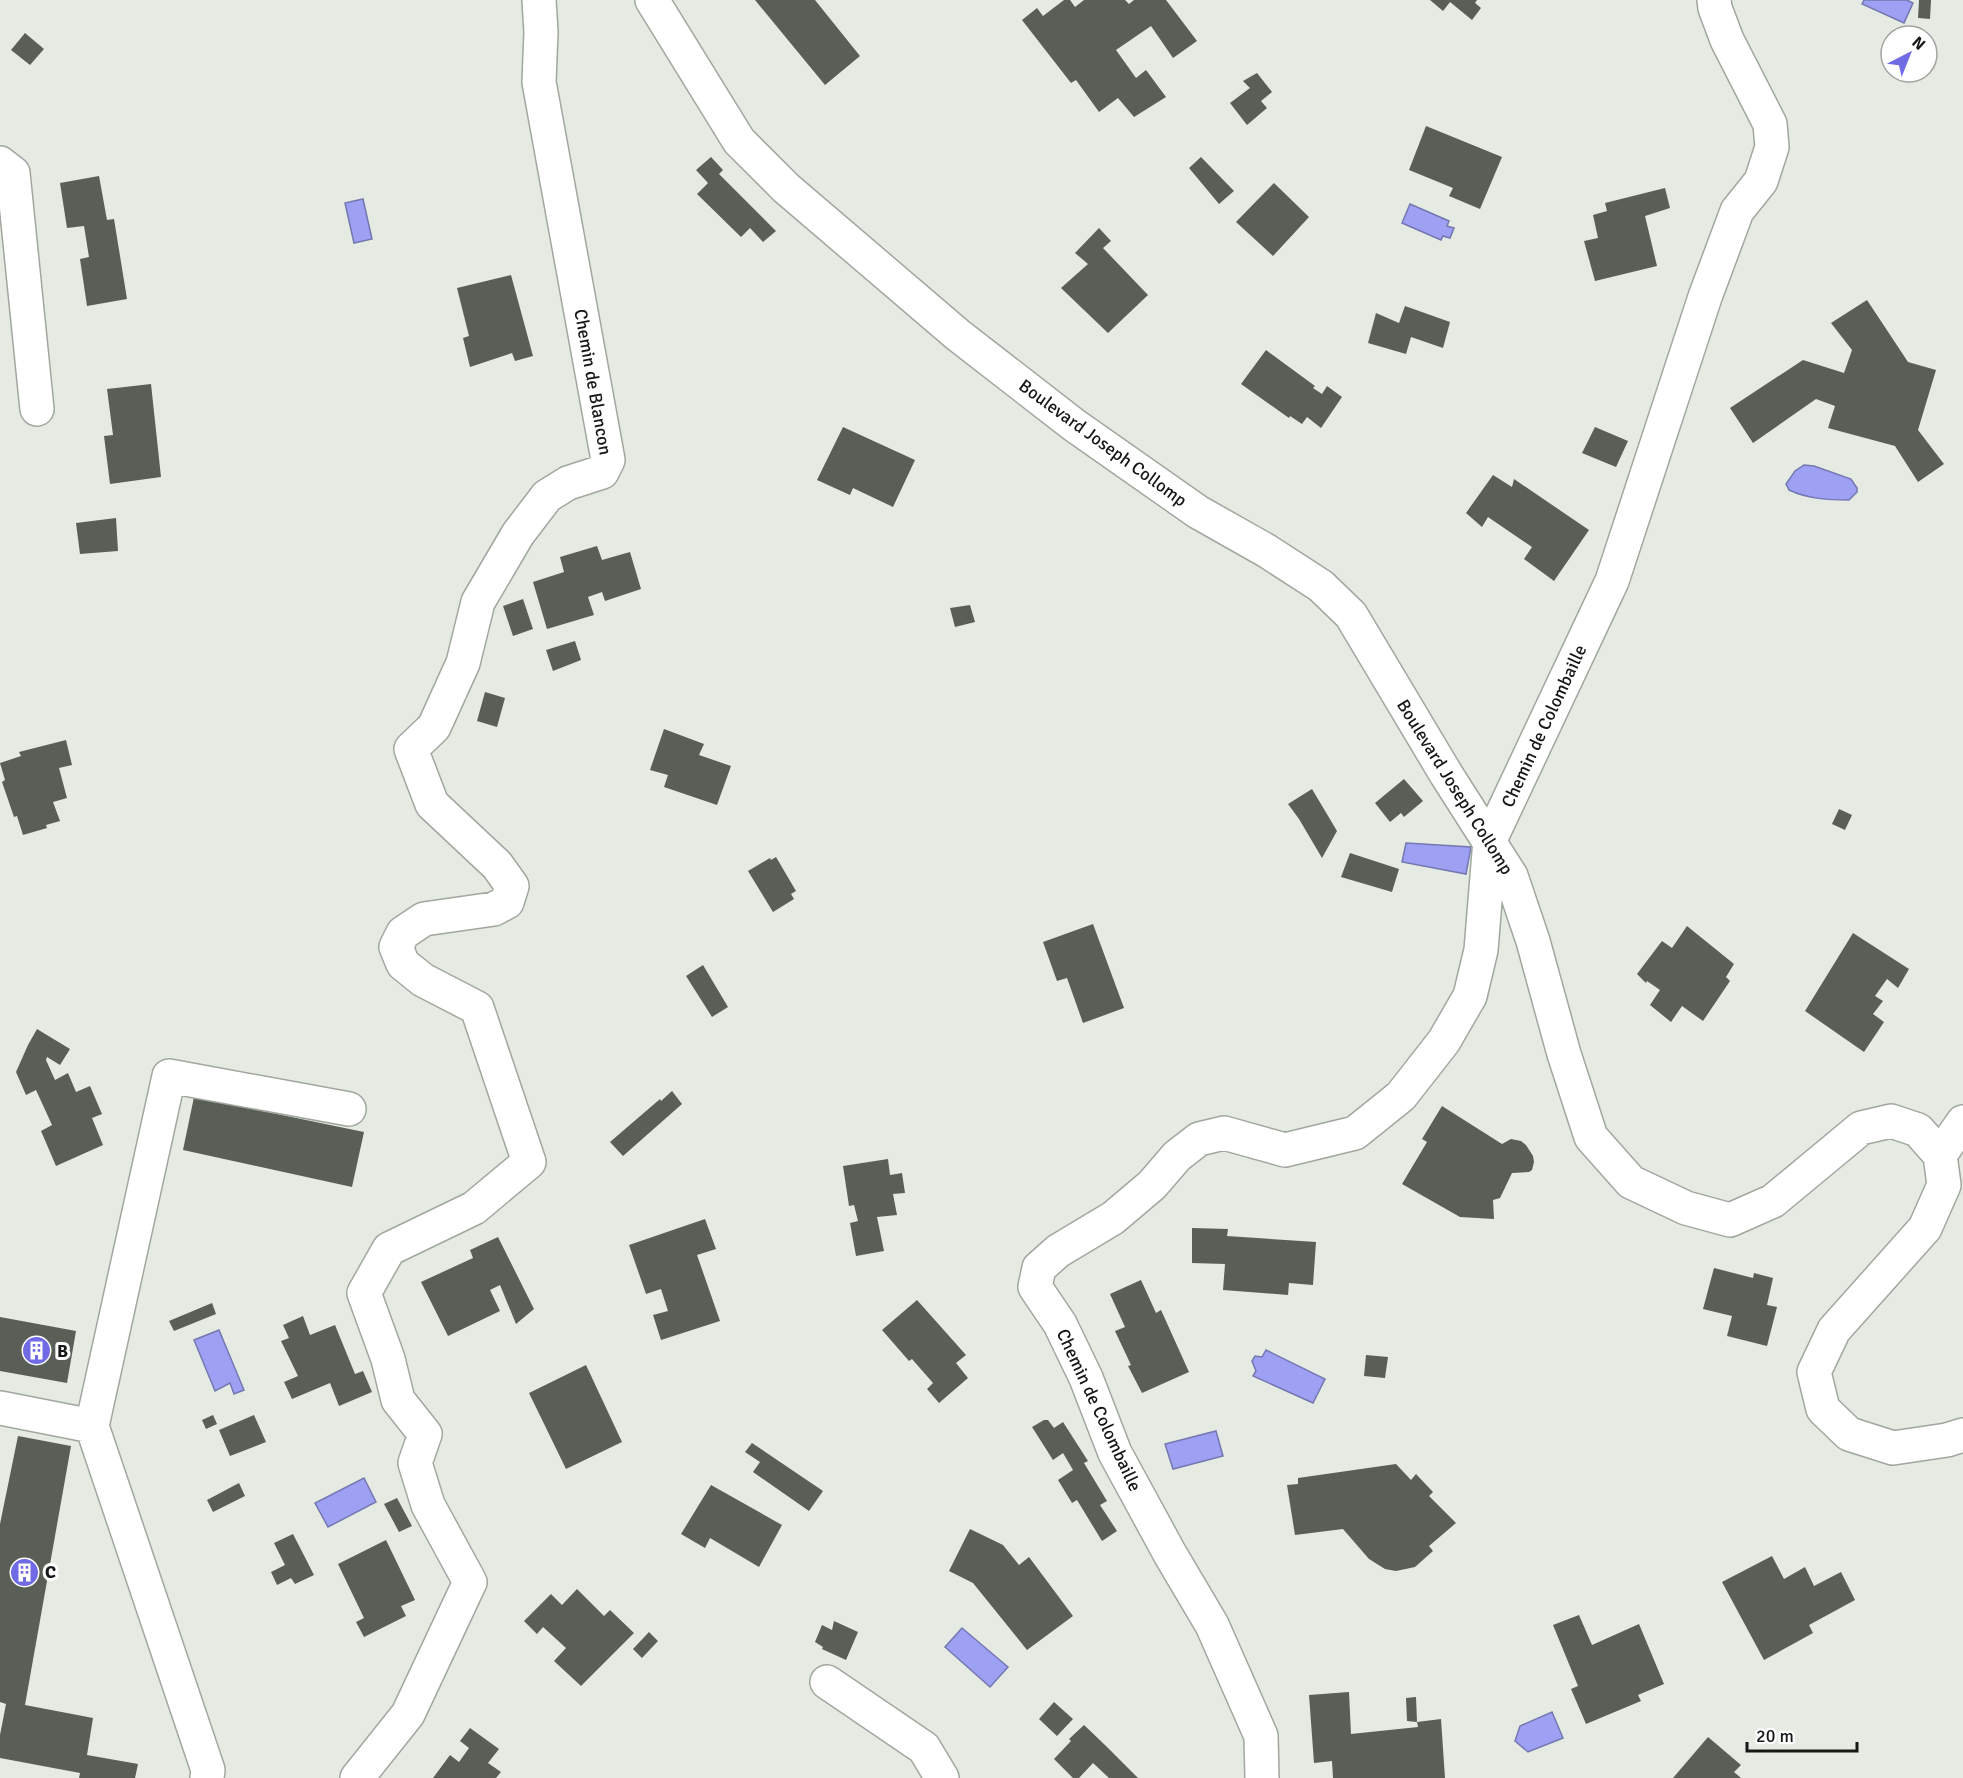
<svg xmlns="http://www.w3.org/2000/svg" width="1963" height="1778" viewBox="0 0 1963 1778" font-family="Signika,sans-serif">
<rect width="100%" height="100%" fill="#e5ebe3"/>
<!-- water -->
<path fill="#9da0f3" stroke="#7477b0" stroke-width="1.5" d="M 1864,0 L 1907,0 L 1913,3 L 1904,23 L 1862,4 Z
M 363,199 L 372,239 L 354,243 L 345,203 Z
M 1410,204 L 1449,221 L 1447,226 L 1454,228 L 1450,238 L 1443,236 L 1441,240 L 1402,223 Z
M 1804,465 L 1814,466 L 1851,479 L 1857,488 L 1857,492 L 1849,500 C 1829,500 1808,499 1789,490 L 1786,484 L 1795,471 Z
M 1406,843 L 1471,847 L 1466,874 L 1402,862 Z
M 219,1330 L 244,1390 L 234,1394 L 230,1383 L 215,1391 L 194,1340 Z
M 1266,1350 L 1325,1379 L 1313,1403 L 1253,1376 L 1256,1371 L 1252,1361 L 1255,1356 L 1262,1357 Z
M 1216,1431 L 1223,1456 L 1173,1469 L 1165,1444 Z
M 364,1478 L 376,1502 L 328,1527 L 315,1503 Z
M 962,1628 L 1008,1667 L 990,1687 L 945,1647 Z
M 1552,1712 L 1563,1738 L 1528,1752 L 1515,1741 L 1520,1726 Z"/>
<!-- building -->
<path fill="#595e57" d="M 755,0 L 815,0 L 860,56 L 825,85 Z
M 1064,0 L 1070,0 L 1075,7 L 1084,0 L 1125,0 L 1129,4 L 1134,0 L 1166,0 L 1197,41 L 1173,58 L 1151,26 L 1116,50 L 1136,78 L 1146,70 L 1166,97 L 1134,117 L 1118,98 L 1099,112 L 1076,80 L 1071,83 L 1022,20 L 1037,8 L 1043,16 Z
M 1430,0 L 1477,0 L 1475,3 L 1481,8 L 1472,20 L 1450,2 L 1443,11 Z
M 1919,0 L 1931,0 L 1930,19 L 1918,18 Z
M 25,33 L 44,49 L 30,65 L 11,50 Z
M 1257,73 L 1272,92 L 1261,101 L 1267,108 L 1247,125 L 1230,103 L 1250,88 L 1243,81 Z
M 1426,126 L 1502,157 L 1480,209 L 1449,196 L 1453,188 L 1409,170 Z
M 711,157 L 723,170 L 719,174 L 776,231 L 763,242 L 750,228 L 741,237 L 697,194 L 708,183 L 696,170 Z
M 1201,157 L 1234,191 L 1219,204 L 1189,168 Z
M 99,176 L 107,220 L 114,219 L 127,299 L 87,306 L 80,259 L 89,257 L 84,226 L 67,228 L 60,183 Z
M 1274,183 L 1309,217 L 1273,256 L 1236,222 Z
M 1665,188 L 1670,208 L 1645,216 L 1657,266 L 1595,281 L 1584,241 L 1598,238 L 1593,215 L 1607,211 L 1605,203 Z
M 1099,228 L 1111,241 L 1103,248 L 1148,295 L 1108,333 L 1061,288 L 1088,264 L 1075,253 Z
M 511,275 L 533,356 L 515,361 L 512,353 L 470,367 L 463,338 L 469,336 L 457,288 Z
M 1867,300 L 1908,362 L 1936,370 L 1918,430 L 1944,464 L 1918,482 L 1895,446 L 1828,428 L 1835,406 L 1816,399 L 1753,443 L 1730,408 L 1803,360 L 1844,373 L 1852,350 L 1831,323 Z
M 1405,306 L 1450,322 L 1443,348 L 1411,337 L 1406,354 L 1368,343 L 1376,313 L 1399,323 Z
M 1266,350 L 1315,386 L 1313,388 L 1322,394 L 1327,386 L 1342,397 L 1321,428 L 1307,417 L 1302,424 L 1290,416 L 1289,418 L 1241,384 Z
M 151,384 L 161,477 L 110,484 L 104,436 L 113,435 L 107,389 Z
M 843,427 L 915,460 L 893,507 L 853,488 L 850,495 L 817,480 Z
M 1595,427 L 1628,441 L 1616,467 L 1582,453 Z
M 1493,475 L 1512,487 L 1514,479 L 1589,530 L 1554,581 L 1524,559 L 1532,547 L 1488,517 L 1482,527 L 1466,513 Z
M 116,518 L 118,551 L 80,554 L 76,523 Z
M 597,546 L 602,560 L 630,552 L 641,589 L 605,601 L 602,592 L 588,597 L 594,615 L 547,629 L 533,582 L 564,572 L 560,557 Z
M 523,599 L 533,629 L 513,636 L 503,606 Z
M 970,605 L 975,622 L 955,627 L 950,608 Z
M 575,641 L 581,660 L 553,671 L 546,650 Z
M 485,692 L 505,698 L 497,727 L 477,721 Z
M 664,729 L 704,744 L 699,755 L 731,766 L 717,805 L 664,787 L 668,775 L 650,770 Z
M 66,740 L 72,765 L 59,768 L 67,798 L 53,802 L 60,821 L 46,825 L 47,828 L 23,835 L 17,816 L 14,817 L 2,782 L 5,780 L 0,763 L 21,756 L 19,752 Z
M 1404,779 L 1423,801 L 1404,817 L 1401,813 L 1390,822 L 1375,803 Z
M 1312,789 L 1337,831 L 1322,858 L 1299,819 L 1288,804 Z
M 1839,809 L 1852,815 L 1845,830 L 1832,824 Z
M 1350,853 L 1399,869 L 1392,892 L 1341,877 Z
M 776,857 L 796,891 L 791,894 L 794,899 L 773,912 L 748,871 L 770,858 L 771,860 Z
M 1093,924 L 1124,1008 L 1083,1023 L 1067,978 L 1057,981 L 1043,942 Z
M 1687,926 L 1734,964 L 1726,977 L 1730,981 L 1703,1021 L 1682,1006 L 1671,1022 L 1650,1005 L 1660,990 L 1647,981 L 1646,983 L 1637,974 L 1662,941 L 1672,948 Z
M 1853,933 L 1909,969 L 1898,988 L 1887,979 L 1875,996 L 1883,1001 L 1873,1014 L 1884,1022 L 1864,1052 L 1805,1011 Z
M 703,965 L 728,1007 L 712,1017 L 686,976 Z
M 37,1029 L 70,1049 L 60,1065 L 47,1057 L 46,1060 L 55,1080 L 68,1073 L 76,1092 L 90,1086 L 102,1114 L 92,1118 L 103,1145 L 56,1166 L 41,1131 L 52,1125 L 36,1090 L 26,1095 L 16,1072 L 28,1045 Z
M 672,1091 L 682,1104 L 623,1156 L 610,1142 L 660,1099 L 661,1101 Z
M 194,1097 L 364,1132 L 352,1187 L 183,1150 Z
M 1442,1106 L 1502,1144 L 1511,1139 L 1521,1141 L 1526,1145 L 1533,1156 L 1534,1162 L 1532,1170 L 1529,1172 L 1512,1173 L 1500,1198 L 1493,1200 L 1494,1219 L 1460,1217 L 1402,1184 L 1427,1142 L 1422,1139 Z
M 888,1159 L 890,1175 L 902,1173 L 905,1193 L 893,1194 L 897,1215 L 877,1217 L 884,1251 L 856,1256 L 850,1223 L 858,1221 L 854,1205 L 849,1206 L 843,1166 Z
M 705,1219 L 716,1249 L 697,1255 L 720,1321 L 661,1340 L 653,1315 L 668,1311 L 661,1289 L 646,1294 L 629,1245 Z
M 1192,1228 L 1228,1229 L 1227,1236 L 1316,1242 L 1313,1285 L 1289,1283 L 1288,1295 L 1223,1290 L 1225,1264 L 1192,1263 Z
M 498,1237 L 534,1309 L 516,1324 L 500,1285 L 490,1290 L 500,1311 L 448,1336 L 421,1282 L 473,1258 L 470,1250 Z
M 1714,1268 L 1753,1278 L 1754,1273 L 1773,1278 L 1767,1305 L 1777,1307 L 1767,1346 L 1727,1336 L 1732,1316 L 1703,1309 Z
M 1141,1280 L 1156,1313 L 1161,1310 L 1189,1372 L 1142,1393 L 1128,1366 L 1131,1365 L 1115,1331 L 1125,1327 L 1110,1294 Z
M 917,1300 L 966,1355 L 956,1363 L 968,1378 L 939,1403 L 927,1389 L 933,1383 L 912,1359 L 909,1361 L 882,1330 Z
M 212,1303 L 216,1314 L 174,1331 L 169,1321 Z
M 303,1316 L 310,1335 L 335,1325 L 355,1374 L 363,1371 L 372,1392 L 339,1406 L 330,1383 L 292,1399 L 284,1382 L 298,1376 L 281,1341 L 289,1338 L 283,1325 Z
M 0,1317 L 76,1331 L 67,1383 L 0,1371 Z
M 1366,1355 L 1388,1357 L 1385,1378 L 1364,1376 Z
M 586,1365 L 622,1442 L 566,1469 L 529,1393 Z
M 213,1415 L 217,1424 L 206,1429 L 202,1420 Z
M 254,1415 L 266,1442 L 230,1456 L 219,1430 Z
M 1044,1420 L 1048,1420 L 1054,1428 L 1063,1422 L 1088,1461 L 1084,1463 L 1107,1501 L 1100,1505 L 1117,1531 L 1102,1541 L 1077,1500 L 1072,1503 L 1058,1480 L 1073,1470 L 1063,1453 L 1053,1460 L 1032,1427 Z
M 18,1436 L 71,1446 L 25,1705 L 93,1718 L 87,1755 L 138,1764 L 135,1778 L 79,1778 L 80,1773 L 0,1758 L 0,1735 L 6,1704 L 0,1702 L 0,1524 Z
M 752,1443 L 823,1491 L 809,1511 L 753,1472 L 760,1462 L 745,1452 Z
M 1396,1464 L 1411,1480 L 1416,1474 L 1433,1492 L 1429,1496 L 1456,1523 L 1429,1546 L 1433,1551 L 1415,1567 L 1396,1571 L 1385,1569 L 1369,1559 L 1343,1529 L 1295,1535 L 1287,1485 L 1298,1484 L 1298,1478 Z
M 239,1483 L 245,1496 L 213,1512 L 207,1500 Z
M 711,1485 L 782,1525 L 759,1567 L 710,1538 L 705,1548 L 681,1534 Z
M 397,1498 L 412,1526 L 399,1532 L 384,1504 Z
M 970,1529 L 1003,1545 L 1019,1565 L 1029,1557 L 1073,1616 L 1027,1650 L 973,1583 L 949,1571 Z
M 293,1534 L 314,1575 L 295,1584 L 291,1578 L 277,1585 L 271,1572 L 285,1565 L 274,1543 Z
M 386,1540 L 415,1600 L 401,1606 L 406,1616 L 364,1637 L 356,1622 L 364,1618 L 338,1564 Z
M 1772,1556 L 1784,1579 L 1805,1567 L 1814,1586 L 1841,1572 L 1855,1600 L 1809,1625 L 1813,1633 L 1764,1660 L 1722,1582 Z
M 577,1589 L 604,1616 L 610,1610 L 634,1633 L 581,1686 L 554,1661 L 566,1648 L 543,1627 L 537,1634 L 524,1621 L 551,1594 L 562,1605 Z
M 1579,1615 L 1592,1645 L 1639,1624 L 1664,1684 L 1638,1695 L 1641,1701 L 1586,1724 L 1571,1689 L 1578,1686 L 1553,1625 Z
M 834,1621 L 858,1632 L 846,1660 L 822,1649 L 823,1647 L 815,1642 L 822,1625 L 832,1630 Z
M 649,1632 L 658,1641 L 642,1658 L 633,1649 Z
M 1349,1692 L 1351,1734 L 1418,1727 L 1417,1722 L 1441,1719 L 1445,1778 L 1333,1778 L 1332,1761 L 1314,1763 L 1309,1695 Z
M 1416,1697 L 1417,1722 L 1407,1721 L 1406,1698 Z
M 1054,1702 L 1073,1719 L 1057,1736 L 1039,1719 Z
M 1084,1725 L 1106,1746 L 1138,1778 L 1109,1778 L 1093,1763 L 1079,1778 L 1073,1778 L 1054,1759 L 1071,1741 L 1069,1739 Z
M 470,1728 L 499,1749 L 488,1763 L 501,1772 L 496,1778 L 433,1778 L 450,1755 L 459,1762 L 469,1748 L 460,1741 Z
M 1708,1737 L 1741,1765 L 1734,1772 L 1741,1778 L 1673,1778 Z"/>
<g fill="none" stroke-linecap="round" stroke-linejoin="round">
<defs>
<path id="minor" d="M 652,0 L 739,141 L 786,188 L 958,335 L 1074,425 L 1198,512 L 1267,551 L 1321,586 L 1351,615 L 1446,774 L 1511,876 L 1533,941 L 1564,1054 L 1591,1137 L 1631,1182 L 1686,1208 L 1730,1220 L 1773,1201 L 1861,1128 L 1891,1121 L 1918,1130 L 1940,1155 L 1944,1185 L 1925,1228 L 1834,1330 L 1814,1372 L 1823,1409 L 1849,1434 L 1893,1448 L 1947,1440 L 1963,1435
M 0,163 L 13,173 L 37,409
M 1940,1155 L 1963,1122
M 0,1408 L 92,1426 L 208,1770 L 207,1778
M 92,1426 L 169,1076 L 349,1109
M 827,1682 L 924,1748 L 942,1778
M 357,1778 L 408,1714 L 470,1582 L 428,1505 L 415,1463 L 425,1434 L 398,1400 L 388,1359 L 364,1293 L 389,1249 L 474,1208 L 529,1162 L 477,1008 L 423,980 L 403,964 L 396,947 L 403,933 L 424,919 L 494,909 L 507,902 L 512,886 L 497,865 L 432,804 L 411,749 L 434,727 L 463,663 L 478,602 L 518,534 L 547,496 L 568,483 L 602,472 L 608,460 L 539,82 L 541,32 L 539,0
M 1262,1778 L 1261,1736 L 1212,1625 L 1170,1554 L 1115,1453 L 1086,1378 L 1060,1324 L 1035,1287 L 1039,1268 L 1058,1251 L 1113,1218 L 1152,1185 L 1177,1156 L 1199,1139 L 1224,1133 L 1285,1150 L 1355,1133 L 1401,1096 L 1444,1041 L 1470,996 L 1481,950 L 1490,840 L 1612,581 L 1705,297 L 1737,211 L 1761,181 L 1772,147 L 1770,124 L 1727,40 L 1715,8 L 1714,0"/>
</defs>
<!-- minor casing -->
<use href="#minor" stroke="#a1a79f" stroke-width="36"/>
<!-- minor -->
<use href="#minor" stroke="#fff" stroke-width="33"/>
</g>
<!-- icons -->
<defs>
<symbol id="building-disc" viewBox="-11 -11 22 22"><circle r="9.5" fill="#706ae4" stroke="#fff"/><path d="M-4-6H4V6H1V3H-1V6H-4ZM-2.5-4.3h1.7v1.8h-1.7ZM.8-4.3h1.7v1.8H.8ZM-2.5-1h1.7V.8h-1.7ZM.8-1h1.7V.8H.8Z" fill="#fff"/></symbol>
</defs>
<g fill-rule="evenodd">
<use href="#building-disc" x="20" y="1334" width="33" height="33"/>
<use href="#building-disc" x="8" y="1556" width="33" height="33"/>
</g>
<g text-anchor="middle" stroke-width="6" stroke-linejoin="round" paint-order="stroke">
<!-- street labels -->
<g font-size="18" fill="#161815" stroke="#fff">
<text transform="translate(593 382) rotate(80)" y="6">Chemin de Blancon</text>
<text transform="translate(1103 443) rotate(36)" y="6">Boulevard Joseph Collomp</text>
<text transform="translate(1544 726) rotate(-65)" y="6">Chemin de Colombaille</text>
<text transform="translate(1455 787) rotate(58)" y="6">Boulevard Joseph Collomp</text>
<text transform="translate(1099 1410) rotate(65)" y="6">Chemin de Colombaille</text>
</g>
<!-- poi labels -->
<g font-size="18" font-weight="bold" fill="#161815" stroke="#fff" text-anchor="start">
<text x="57" y="1357">B</text>
<text x="45" y="1578">C</text>
</g>
</g>
<!-- north arrow -->
<g transform="translate(1909 54) rotate(42)"><circle r="28" fill="#ffffff" stroke="#a2a3a1" stroke-width="1.5"/>
<path d="M0-4.5L10 22L0 15L-10 22Z" fill="#706ae4"/>
<text y="-9" font-size="16" font-weight="bold" text-anchor="middle" fill="#161815">N</text>
</g>
<!-- scale -->
<path d="M1747 1742v9h110v-9" fill="none" stroke="#161815" stroke-width="3"/>
<text x="1756" y="1742" font-size="18" fill="#161815" stroke="#ffffff" stroke-width="4.5" paint-order="stroke">20 m</text>
</svg>
